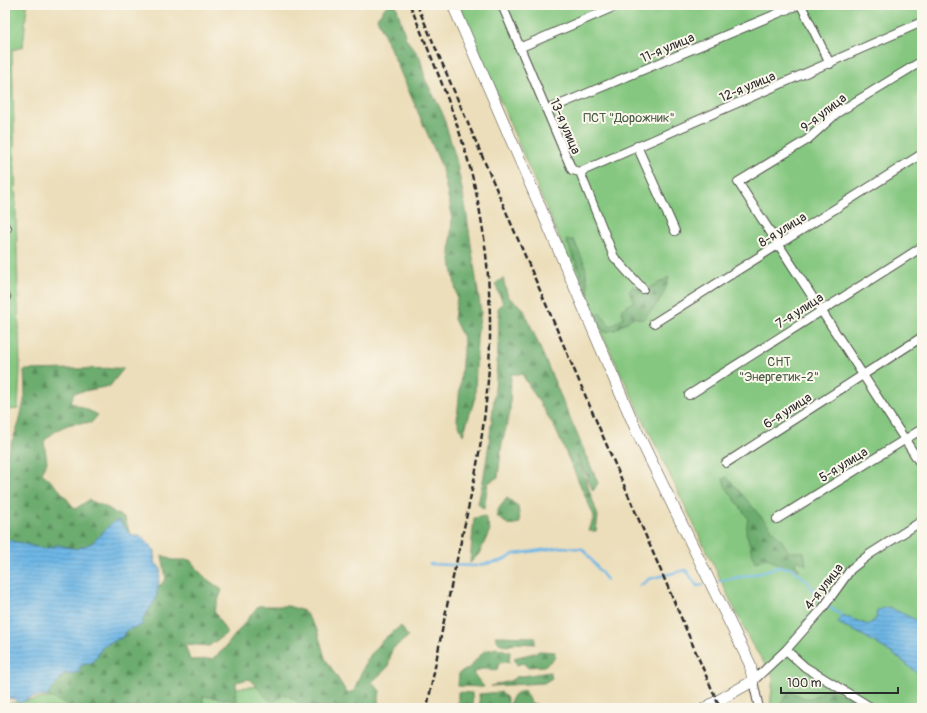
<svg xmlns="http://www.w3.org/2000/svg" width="927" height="713" viewBox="0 0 927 713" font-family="Pangolin,sans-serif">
<defs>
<pattern id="forest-firs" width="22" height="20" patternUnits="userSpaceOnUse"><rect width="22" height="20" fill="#6cac6e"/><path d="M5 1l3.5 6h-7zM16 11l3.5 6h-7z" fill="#598c5b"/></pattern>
<pattern id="water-rules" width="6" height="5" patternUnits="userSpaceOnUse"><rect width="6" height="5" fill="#6eb7e6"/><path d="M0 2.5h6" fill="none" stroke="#5b95bb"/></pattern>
</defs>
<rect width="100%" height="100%" fill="#fbf7ec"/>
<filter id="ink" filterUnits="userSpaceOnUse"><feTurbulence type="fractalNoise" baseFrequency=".025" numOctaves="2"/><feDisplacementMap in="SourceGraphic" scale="8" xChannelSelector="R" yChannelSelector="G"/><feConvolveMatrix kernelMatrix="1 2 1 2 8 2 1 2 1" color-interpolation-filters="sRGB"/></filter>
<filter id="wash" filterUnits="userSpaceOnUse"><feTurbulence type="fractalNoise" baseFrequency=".012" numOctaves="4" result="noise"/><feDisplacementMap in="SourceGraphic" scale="16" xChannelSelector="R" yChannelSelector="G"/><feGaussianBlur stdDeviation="0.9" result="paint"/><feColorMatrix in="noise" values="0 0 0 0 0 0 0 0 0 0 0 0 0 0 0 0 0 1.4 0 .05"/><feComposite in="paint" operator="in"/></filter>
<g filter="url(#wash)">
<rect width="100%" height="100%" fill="#ecdeba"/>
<!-- green -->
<path fill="#85c780" stroke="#587956" d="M 5,5 L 27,5 L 23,47 L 12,50 L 20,370 L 18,409 L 7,410 L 5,420 Z
M 459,5 L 922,5 L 922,623 L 876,619 L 868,625 L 842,615 L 838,623 C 869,637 896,654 922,677 L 922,708 L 770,708 L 773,676 L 751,643 L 587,303 Z
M 269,686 L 402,708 L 5,708 L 5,704 L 44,698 Z"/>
<!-- forest -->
<path fill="url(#forest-firs)" stroke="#4c6c4c" d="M 387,5 L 396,5 L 406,39 L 420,57 L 425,79 L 442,112 L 456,159 L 466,210 L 481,312 L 477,337 L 475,398 L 463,435 L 457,420 L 464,340 L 454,319 L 457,298 L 450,254 L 452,214 L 441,165 L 377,18 Z
M 566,240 L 574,240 L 585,265 L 589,294 Z
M 669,277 C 665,296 656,307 642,320 L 634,317 L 615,330 L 604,332 L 595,316 L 600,313 L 611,326 L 624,317 L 621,310 L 634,301 L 629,292 L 633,286 L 643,292 Z
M 503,278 L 508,297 L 523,308 L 598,483 L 593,491 L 577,455 L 598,516 L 596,531 L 589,531 L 594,516 L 555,428 L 522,374 L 511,374 L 510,413 L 502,443 L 498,477 L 488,483 L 484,509 L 478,504 C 487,467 491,428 495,389 C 497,361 500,335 498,307 L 503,303 L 495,284 Z
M 124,368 L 110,386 L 74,393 L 71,402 L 98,415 L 91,423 C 68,422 61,426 44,441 L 47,462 L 42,473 L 58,488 L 75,509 L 89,500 L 108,508 L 125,519 L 130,534 L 113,522 L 92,543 L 76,549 L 58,545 L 44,549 L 5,539 L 5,460 L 19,423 L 25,396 L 24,370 Z
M 727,477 L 782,541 L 789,552 L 804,552 L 806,565 L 798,560 L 795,564 L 800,570 L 785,568 L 768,558 L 755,562 L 746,532 L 748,518 L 725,486 L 723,479 Z
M 507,498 L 518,506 L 520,523 L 509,525 L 496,516 L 499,508 Z
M 485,516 L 490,530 L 479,554 L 470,563 L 474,518 Z
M 162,555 L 172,560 L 190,560 L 204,577 L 222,590 L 214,611 L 227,633 L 209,646 L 185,644 L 190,660 L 212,659 L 223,650 L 258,606 L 288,606 L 304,611 L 317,630 L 325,658 L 347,693 L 354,691 C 366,659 372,646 401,626 L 408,637 L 392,649 L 388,667 L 372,682 L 380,691 L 377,708 L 304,706 L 285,694 L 272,703 L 249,679 L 236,682 L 237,701 L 203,696 L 203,708 L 68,708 L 65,703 L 47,696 C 64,674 66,670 93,662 L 103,646 L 123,637 L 125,631 C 140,621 156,609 156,589 L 166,579 Z
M 495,636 L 535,637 L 535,644 L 517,643 L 507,646 L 499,643 Z
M 497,648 L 510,652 L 509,662 L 499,663 L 497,670 L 481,669 L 473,673 L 484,687 L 458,686 L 459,673 L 468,669 L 484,651 Z
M 540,651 L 555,652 L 554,659 L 544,666 L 527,667 L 523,663 L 517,665 L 514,658 C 523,655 530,655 540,651 Z
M 550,672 L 552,678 L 544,683 L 491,686 L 510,681 L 516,677 Z
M 826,689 L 847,696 L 866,708 L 777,708 L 790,691 C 808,700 810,702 826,689 Z
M 524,690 L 530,702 L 537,705 L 537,708 L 508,708 L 513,695 Z
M 458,692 L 472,693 L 473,708 L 453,708 L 458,705 Z
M 501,692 L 507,698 L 507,706 L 480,708 L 479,694 Z"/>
<!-- water -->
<path fill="url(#water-rules)" stroke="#4c7188" d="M 119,520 L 130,534 L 142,537 L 155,551 L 154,561 L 161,569 L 156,599 L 143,619 L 142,625 L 125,631 L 123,637 L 103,646 L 93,662 L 80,666 L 80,670 L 75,674 L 64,674 L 47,696 L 32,697 L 20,703 L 15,699 L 5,698 L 5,539 L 44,549 L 58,545 L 76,549 L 92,543 L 113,522 Z
M 889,607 L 922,623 L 922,677 C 896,654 869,637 838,623 L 841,615 L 868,625 L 876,619 L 877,610 Z"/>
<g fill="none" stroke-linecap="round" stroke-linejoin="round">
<!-- stream -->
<path stroke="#6eb7e6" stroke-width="2.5" d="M 430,564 L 474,566 L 501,561 L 515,554 L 563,547 L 583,549 L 607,580
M 719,581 L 760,573 L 776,567 L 792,568 L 808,582 L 819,600
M 640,585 L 643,584 L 649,579 L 686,570 L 697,586 L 703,585
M 829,607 L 841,615"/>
</g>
</g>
<g filter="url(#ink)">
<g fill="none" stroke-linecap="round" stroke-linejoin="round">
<defs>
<path id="street" d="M 502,5 L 572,170 L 580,172 L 614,257 L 643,289
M 801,5 L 830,64
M 519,48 L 618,5
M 922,61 L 837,113 L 807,140 L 738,182 L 922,466
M 547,110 L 798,5
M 637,146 L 675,231
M 580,172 L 922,22
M 5,229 L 7,228
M 5,297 L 6,297
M 654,323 L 922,154
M 689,395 L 922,247
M 726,463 L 922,337
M 777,519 L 922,429
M 786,650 L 805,667 L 872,708
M 759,708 L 753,681 L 786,650 L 823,608 L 851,569 L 870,554 L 922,521"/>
<path id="secondary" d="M 453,5 L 638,434 L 750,664 L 753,681 L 705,708"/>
</defs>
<!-- street casing -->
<use href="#street" stroke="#484640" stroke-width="10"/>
<!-- secondary casing -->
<use href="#secondary" stroke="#484640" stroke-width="12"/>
<!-- street -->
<use href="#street" stroke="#fff" stroke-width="8"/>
<!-- secondary -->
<use href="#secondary" stroke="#fff" stroke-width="11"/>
<!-- rail -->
<path stroke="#2b2b2b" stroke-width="2.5" stroke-dasharray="6 3" stroke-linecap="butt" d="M 410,5 C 437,71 466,137 479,207 C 490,265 493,332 487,391 C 482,453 467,513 454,573 C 444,618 436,663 427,708
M 417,5 L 720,708"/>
</g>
</g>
<g text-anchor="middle" stroke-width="4" stroke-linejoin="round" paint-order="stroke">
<!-- street labels -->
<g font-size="13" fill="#2b2b2b" stroke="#fbf7ec">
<text transform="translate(667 47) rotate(-23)" y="5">11-я улица</text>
<text transform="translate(747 86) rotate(-23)" y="5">12-я улица</text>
<text transform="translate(823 112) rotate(-38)" y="5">9-я улица</text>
<text transform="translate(566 126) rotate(67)" y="5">13-я улица</text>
<text transform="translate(782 229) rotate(-32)" y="5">8-я улица</text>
<text transform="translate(799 310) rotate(-33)" y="5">7-я улица</text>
<text transform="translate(787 410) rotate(-33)" y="5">6-я улица</text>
<text transform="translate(843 464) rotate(-32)" y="5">5-я улица</text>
<text transform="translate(823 586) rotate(-52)" y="5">4-я улица</text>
</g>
<!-- park labels -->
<g font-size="13" fill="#465a44" stroke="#fbf7ec">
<text x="629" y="122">ПСТ "Дорожник"</text>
<text x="779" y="366">СHТ<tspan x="779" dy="15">"Энергетик-2"</tspan></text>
</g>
</g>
<!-- margin -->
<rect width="927" height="713" fill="none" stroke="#fbf7ec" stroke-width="20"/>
<!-- scale -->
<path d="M781 687v6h117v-6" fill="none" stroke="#2b2b2b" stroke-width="2"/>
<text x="787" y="687" font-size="12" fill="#2b2b2b" stroke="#fbf7ec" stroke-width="3" paint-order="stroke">100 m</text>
</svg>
